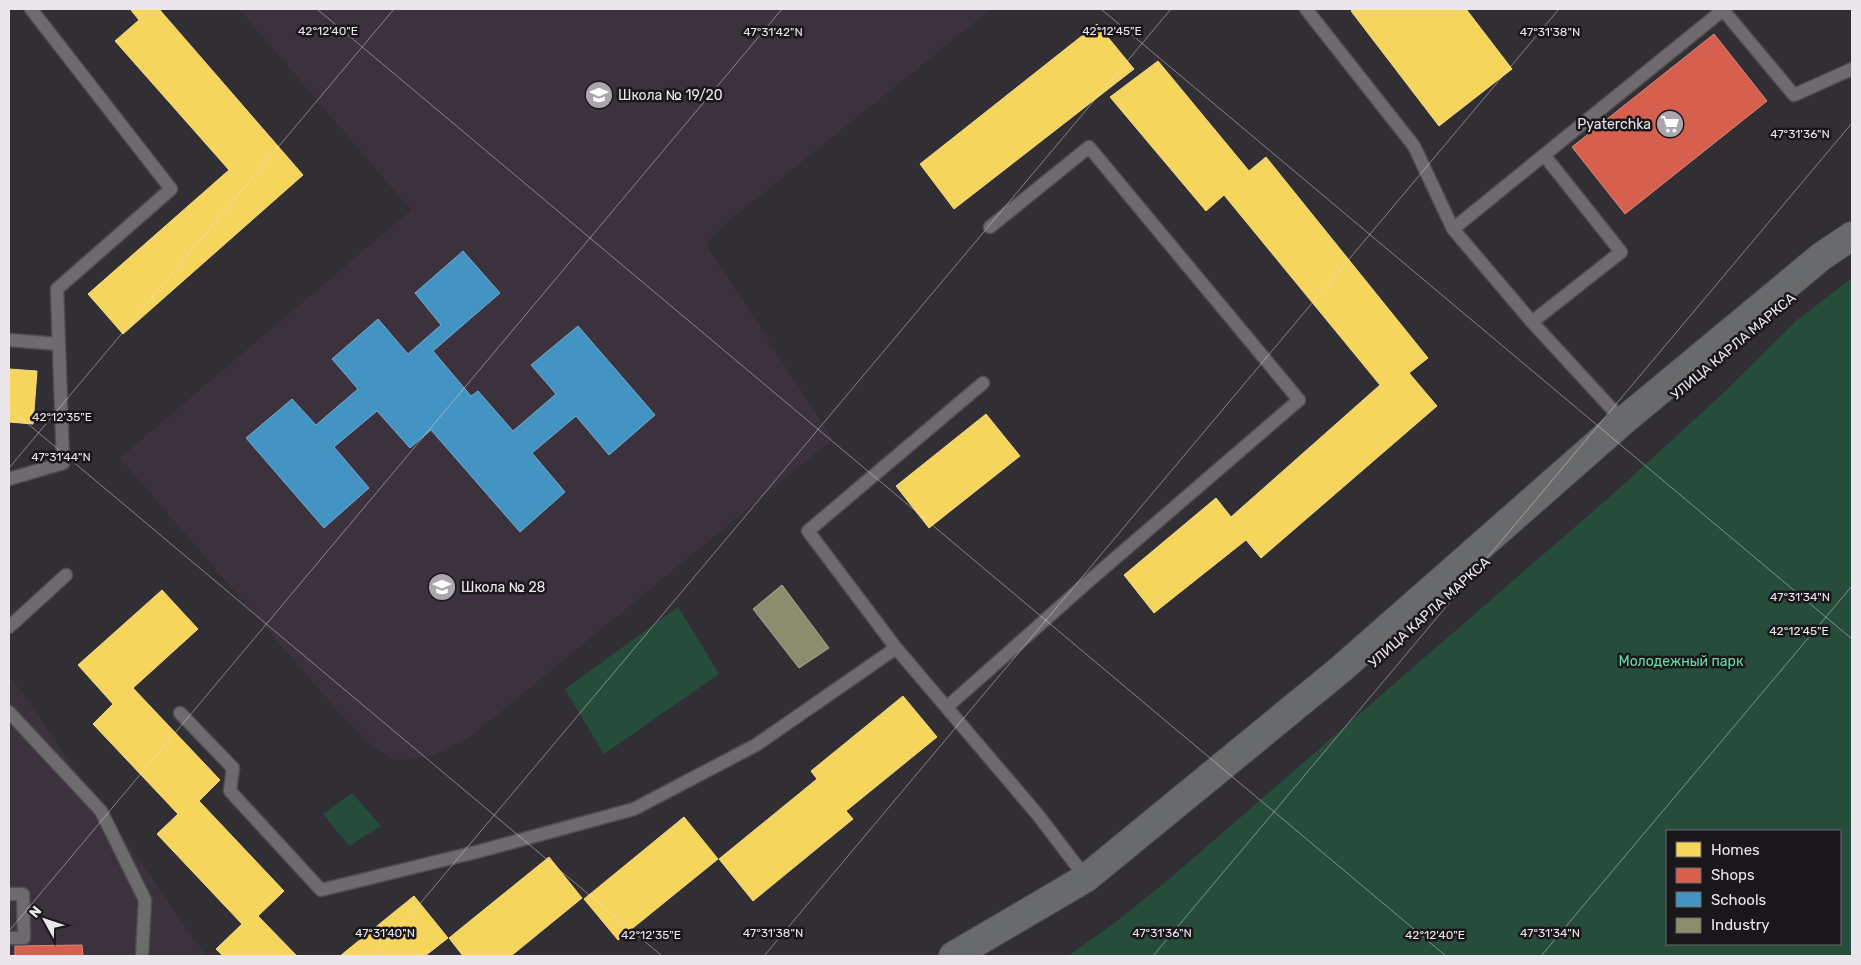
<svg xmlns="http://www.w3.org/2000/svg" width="1861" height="965" viewBox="0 0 1861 965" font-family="Rubik,sans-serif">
<rect width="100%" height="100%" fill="#322f34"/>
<!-- built -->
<path fill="#3b323e" d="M 239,9 L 991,9 L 726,223 L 706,245 L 833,439 L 471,736 L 434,755 L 395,761 L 368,743 L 342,716 L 120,458 L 411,210 Z
M 9,674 L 206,956 L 9,956 Z"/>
<!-- green -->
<path fill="#264d3c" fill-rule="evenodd" d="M 1852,278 L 1852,956 L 1068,956 L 1117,921 L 1167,881 L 1613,494 L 1717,399 L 1796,321 ZM 1840,831 L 1840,944 L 1667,944 L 1667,831 Z
M 678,607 L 719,674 L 604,754 L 565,689 Z
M 352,793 L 381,826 L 349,846 L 323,814 Z"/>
<!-- homes -->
<path fill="#f6d55c" stroke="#f2da87" d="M 130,9 L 159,9 L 303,175 L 123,334 L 88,294 L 229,170 L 115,41 L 139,20 Z
M 1353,9 L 1466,9 L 1512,69 L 1439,126 L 1351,11 Z
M 1097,24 L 1134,69 L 954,209 L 920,164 Z
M 1158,61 L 1249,171 L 1266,157 L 1428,358 L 1409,373 L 1437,406 L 1261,558 L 1246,540 L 1154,613 L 1124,575 L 1216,498 L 1231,517 L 1380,385 L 1224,195 L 1206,211 L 1110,97 Z
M 9,369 L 37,371 L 33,424 L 9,422 Z
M 986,414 L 1020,456 L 929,528 L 896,486 Z
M 162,590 L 198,629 L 133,688 L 220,780 L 199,801 L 284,891 L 258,916 L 297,956 L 223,956 L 216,949 L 242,924 L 157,834 L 178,814 L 93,724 L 113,704 L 78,665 Z
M 903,696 L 937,737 L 846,811 L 853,819 L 753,901 L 719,859 L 817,779 L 811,771 Z
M 684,817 L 718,859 L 618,940 L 584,899 Z
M 549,857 L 582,898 L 511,956 L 463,956 L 449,938 Z
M 414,896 L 448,938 L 425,956 L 340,956 Z"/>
<!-- shops -->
<path fill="#d6604d" stroke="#dc887c" d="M 1714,34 L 1767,101 L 1625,214 L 1572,147 Z
M 82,945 L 83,956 L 15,956 L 15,946 Z"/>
<!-- schools -->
<path fill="#4393c3" stroke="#75accf" d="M 463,251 L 500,293 L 433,351 L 471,396 L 478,391 L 513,431 L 556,394 L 531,365 L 578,326 L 655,415 L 609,455 L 576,416 L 532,453 L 565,492 L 520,532 L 431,430 L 410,448 L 377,411 L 334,447 L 369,488 L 324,528 L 246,438 L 292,399 L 316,425 L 358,389 L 332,359 L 378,319 L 408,354 L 441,325 L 415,293 Z"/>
<!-- industry -->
<path fill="#8c8c6e" stroke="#a8a794" d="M 782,585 L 829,648 L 799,668 L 753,609 Z"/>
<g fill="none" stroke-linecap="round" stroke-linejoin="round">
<defs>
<path id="lane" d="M 1306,9 L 1414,146 L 1453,229
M 1532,322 L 1453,229 L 1544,155
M 9,340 L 59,344
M 983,383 L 808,531 L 896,648 L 1038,815 L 1086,878
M 1623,421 L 1532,322 L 1621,252 L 1544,155 L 1723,10 L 1794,95 L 1852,69
M 9,479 L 63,463 L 57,289 L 171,189 L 31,9
M 9,627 L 66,575
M 947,707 L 1090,580 L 1299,400 L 1089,147 L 990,227
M 9,712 L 101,811 L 145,900 L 142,956
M 180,713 L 233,768 L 230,791 L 321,890 L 480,851 L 634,809 L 756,745 L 896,648
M 9,894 L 23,894 L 24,938 L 9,938"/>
<path id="secondary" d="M 953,956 L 1086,878 L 1341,669 L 1623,421 L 1822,256 L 1852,236"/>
</defs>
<!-- lane casing -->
<use href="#lane" stroke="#504d51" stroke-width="15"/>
<!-- secondary casing -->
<use href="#secondary" stroke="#504d51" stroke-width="30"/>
<!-- lane -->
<use href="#lane" stroke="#6e6b6f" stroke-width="12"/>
<!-- secondary -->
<use href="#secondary" stroke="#696a6b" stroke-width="28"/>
</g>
<!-- ticks -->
<path fill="none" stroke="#eae6eb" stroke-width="1" stroke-opacity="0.45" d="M 317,9 L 1446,956M 1101,9 L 1852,639M 9,408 L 662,956M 9,468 L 394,9M 9,931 L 782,9M 376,956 L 1171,9M 764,956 L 1559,9M 1153,956 L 1852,123M 1541,956 L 1852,586"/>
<!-- icons -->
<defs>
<symbol id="school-disc" viewBox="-11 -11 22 22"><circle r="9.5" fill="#aaa6ab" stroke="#19171a"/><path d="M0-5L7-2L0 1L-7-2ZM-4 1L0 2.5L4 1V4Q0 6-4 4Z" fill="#fff"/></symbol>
<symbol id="supermarket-disc" viewBox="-11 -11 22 22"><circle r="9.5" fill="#aaa6ab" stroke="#19171a"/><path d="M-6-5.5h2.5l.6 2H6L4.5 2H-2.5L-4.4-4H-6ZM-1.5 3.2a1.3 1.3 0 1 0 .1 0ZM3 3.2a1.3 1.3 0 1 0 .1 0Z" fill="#fff"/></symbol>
</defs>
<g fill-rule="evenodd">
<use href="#school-disc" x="583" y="79" width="32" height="32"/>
<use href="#supermarket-disc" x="1654" y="108" width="32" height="32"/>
<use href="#school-disc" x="426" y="571" width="32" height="32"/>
</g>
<g text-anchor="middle" stroke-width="5" stroke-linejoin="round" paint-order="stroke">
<!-- poi labels -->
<g font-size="14" fill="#eae6eb" stroke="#19171a" text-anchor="start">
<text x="618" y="100">Школа № 19/20</text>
<text x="1651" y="129" text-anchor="end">Pyaterchka</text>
<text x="461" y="592">Школа № 28</text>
</g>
<!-- street labels -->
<g font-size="14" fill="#eae6eb" stroke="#19171a">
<text transform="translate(1733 346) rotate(-40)" y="5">УЛИЦА КАРЛА МАРКСА</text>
<text transform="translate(1429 612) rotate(-42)" y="5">УЛИЦА КАРЛА МАРКСА</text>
</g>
<!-- park labels -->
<g font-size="14" fill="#68dca8" stroke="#19171a">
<text x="1681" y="666">Молодежный парк</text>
</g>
</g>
<g font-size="12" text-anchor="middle" fill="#eae6eb" stroke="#19171a" stroke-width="5" stroke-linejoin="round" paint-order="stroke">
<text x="328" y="35">42°12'40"E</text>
<text x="1112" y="35">42°12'45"E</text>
<text x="773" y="36">47°31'42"N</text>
<text x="1550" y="36">47°31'38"N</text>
<text x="1800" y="138">47°31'36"N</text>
<text x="62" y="421">42°12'35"E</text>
<text x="61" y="461">47°31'44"N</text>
<text x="1800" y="601">47°31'34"N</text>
<text x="1799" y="635">42°12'45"E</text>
<text x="385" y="937">47°31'40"N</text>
<text x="773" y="937">47°31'38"N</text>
<text x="1162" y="937">47°31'36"N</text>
<text x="1550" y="937">47°31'34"N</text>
<text x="651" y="939">42°12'35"E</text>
<text x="1435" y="939">42°12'40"E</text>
</g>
<!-- border -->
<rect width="1861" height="965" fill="none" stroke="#eae6eb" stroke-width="20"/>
<!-- legend -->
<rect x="1666" y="830" width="175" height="115" fill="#19171a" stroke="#6d6a6e"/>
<rect x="1676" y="842" width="25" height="15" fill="#f6d55c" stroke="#6d6a6e"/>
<text x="1711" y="855" font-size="15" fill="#eae6eb">Homes</text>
<rect x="1676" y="868" width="25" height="15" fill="#d6604d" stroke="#6d6a6e"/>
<text x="1711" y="880" font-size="15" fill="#eae6eb">Shops</text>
<rect x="1676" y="892" width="25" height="15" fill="#4393c3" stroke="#6d6a6e"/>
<text x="1711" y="905" font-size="15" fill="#eae6eb">Schools</text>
<rect x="1676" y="918" width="25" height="15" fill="#8c8c6e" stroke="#6d6a6e"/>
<text x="1711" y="930" font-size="15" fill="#eae6eb">Industry</text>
<!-- north arrow -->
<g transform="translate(45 920) rotate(310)" stroke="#19171a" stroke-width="4" paint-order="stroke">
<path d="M0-4L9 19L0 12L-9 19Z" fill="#eae6eb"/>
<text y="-8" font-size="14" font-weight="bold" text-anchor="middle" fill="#eae6eb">N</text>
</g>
</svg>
